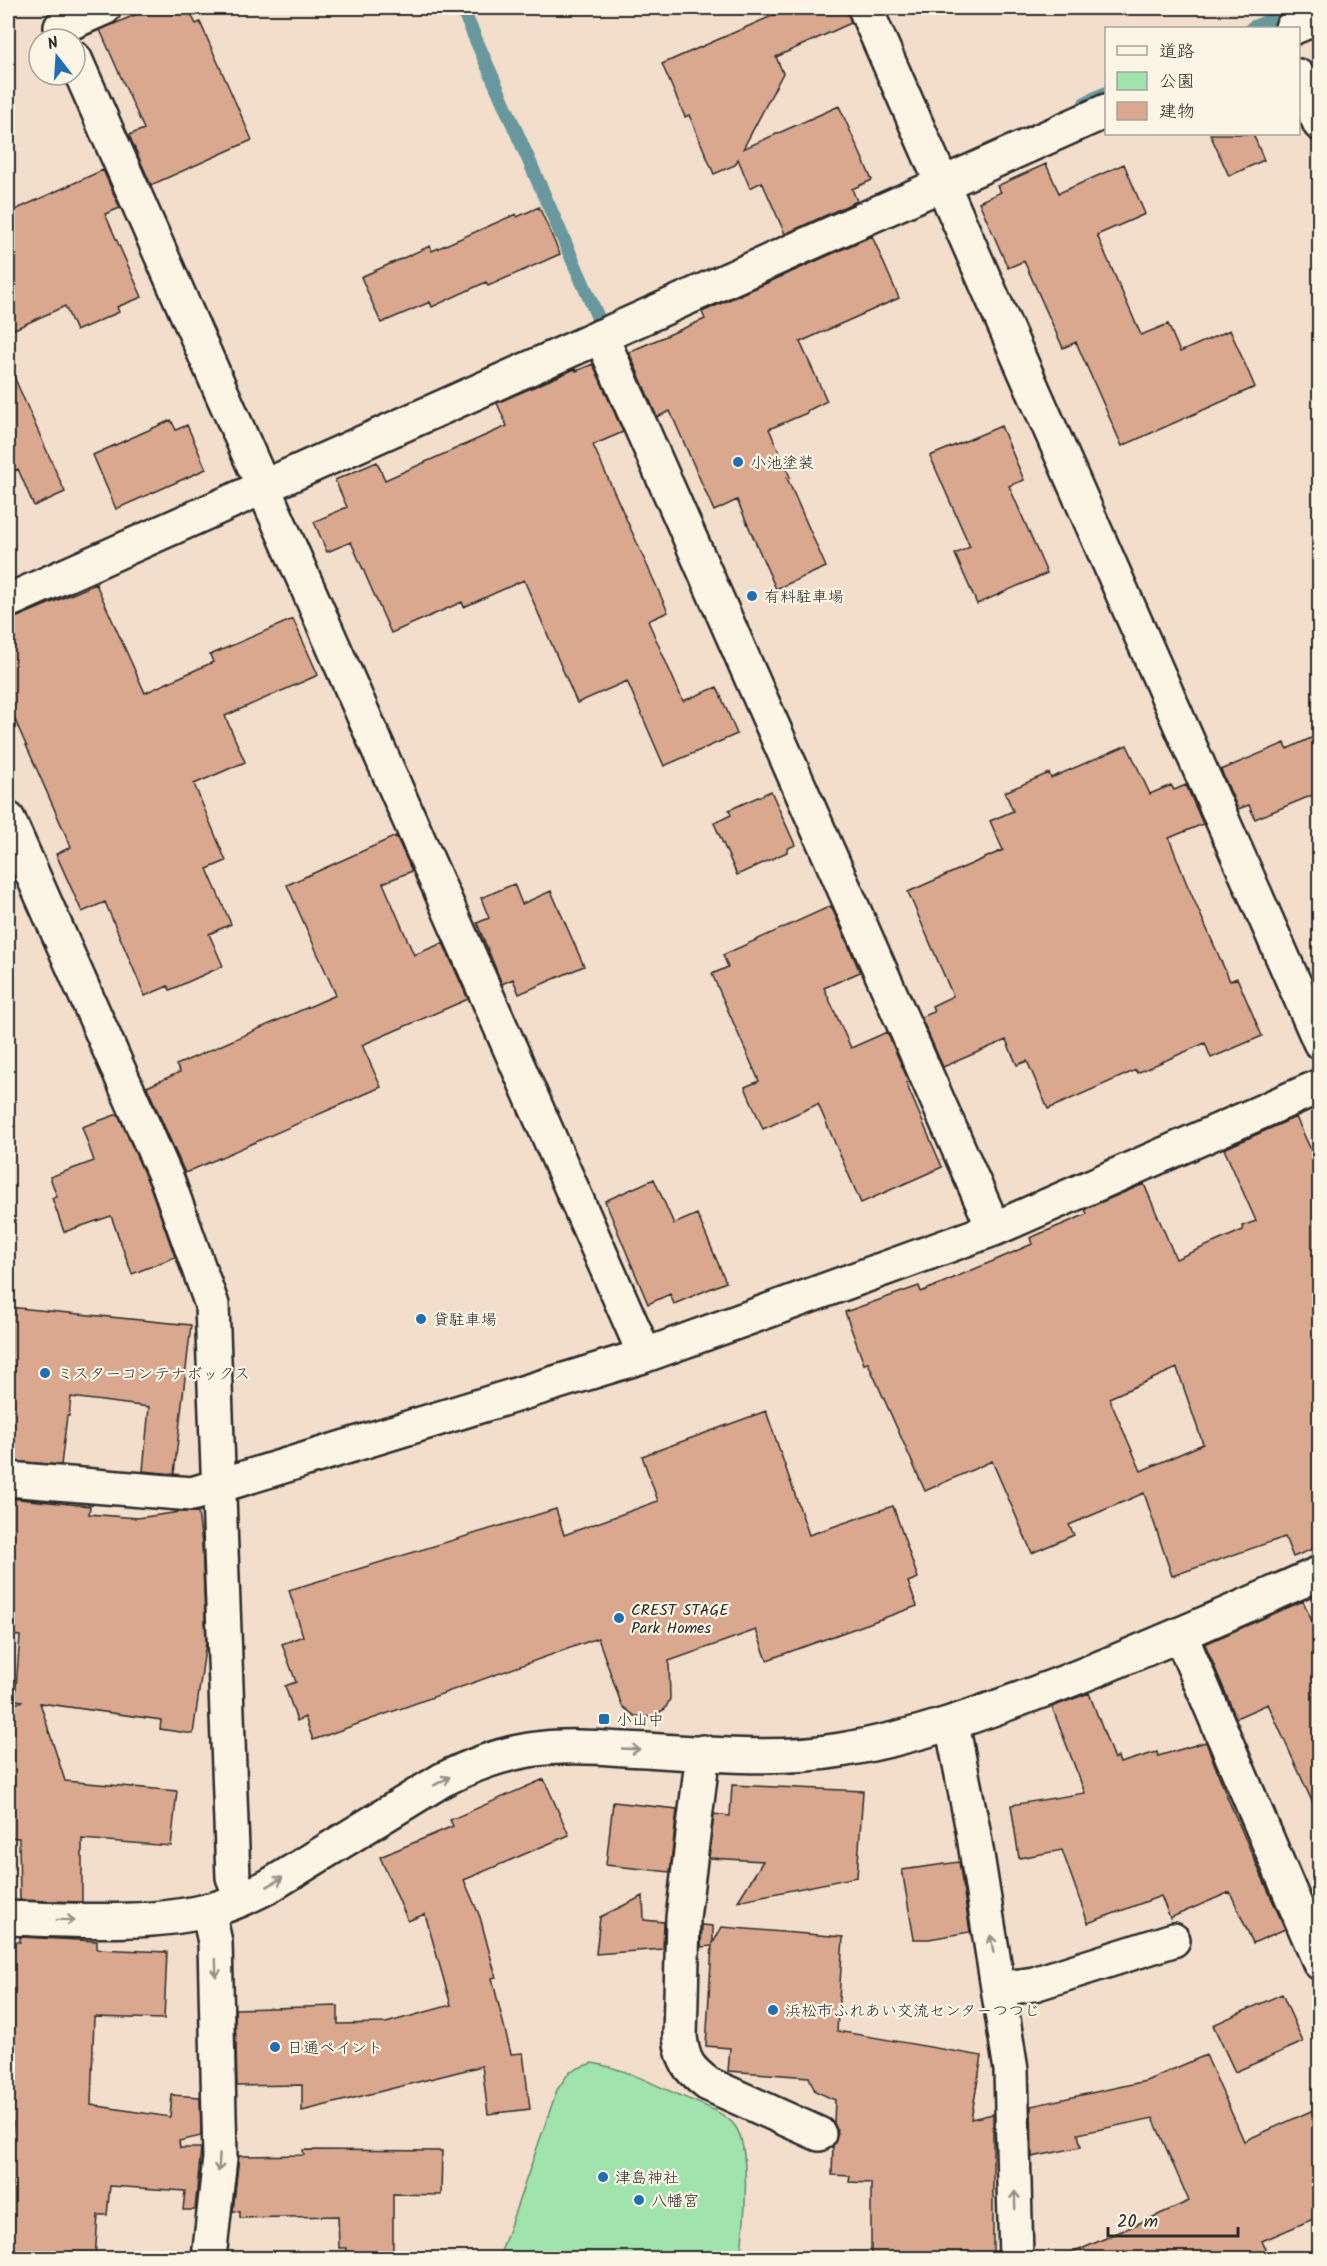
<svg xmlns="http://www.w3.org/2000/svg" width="1327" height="2266" viewBox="0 0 1327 2266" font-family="Kalam,'Klee One',sans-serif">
<rect width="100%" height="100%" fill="#f2decb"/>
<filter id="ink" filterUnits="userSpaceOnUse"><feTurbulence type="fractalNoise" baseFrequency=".0167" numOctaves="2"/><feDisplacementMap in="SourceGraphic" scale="12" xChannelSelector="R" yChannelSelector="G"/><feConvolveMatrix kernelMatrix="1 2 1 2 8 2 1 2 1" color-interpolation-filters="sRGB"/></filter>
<g filter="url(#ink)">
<!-- green -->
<path fill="#a0e3ad" stroke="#66876c" stroke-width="1.5" d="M 592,2063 C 622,2068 647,2081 674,2093 C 692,2101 724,2111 735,2126 C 752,2148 744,2230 740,2258 L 499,2258 L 557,2090 L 570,2071 Z"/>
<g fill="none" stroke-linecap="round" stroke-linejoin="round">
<!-- stream -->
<path stroke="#67989d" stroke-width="14" d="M 462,8 L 599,320
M 1252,28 L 1299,8
M 1085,103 L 1106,93"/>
</g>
<!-- building -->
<path fill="#daa88e" stroke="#2b2b2b" stroke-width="1.5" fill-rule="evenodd" d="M 151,8 L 188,8 L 196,24 L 200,22 L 252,140 L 151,185 L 129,135 L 144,129 L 100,30 Z
M 790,8 L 847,8 L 851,23 L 776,57 L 783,73 L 743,149 L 839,106 L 872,180 L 852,189 L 857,201 L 785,234 L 762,182 L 750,188 L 738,159 L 735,165 L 714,174 L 689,115 L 685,117 L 662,64 Z
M 1210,134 L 1253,134 L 1264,160 L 1229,176 Z
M 1046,164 L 1059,193 L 1124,164 L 1145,214 L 1097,235 L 1141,335 L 1168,324 L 1180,352 L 1230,330 L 1255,387 L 1122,446 L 1076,342 L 1063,348 L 1024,261 L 1008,268 L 979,202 L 1001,192 L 997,186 Z
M 103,170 L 120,208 L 105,214 L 142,297 L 117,307 L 119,312 L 76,331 L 65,306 L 8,332 L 8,213 Z
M 539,207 L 560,254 L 488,286 L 486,282 L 432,307 L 430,302 L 381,323 L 361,277 L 430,246 L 432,251 L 516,214 L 517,217 Z
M 872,236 L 899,298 L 800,342 L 827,401 L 807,411 L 807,413 L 769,429 L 790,477 L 787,478 L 826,567 L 776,589 L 737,500 L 714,511 L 670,411 L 657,417 L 629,352 L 705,319 L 702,312 Z
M 8,363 L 65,492 L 34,506 L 18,469 L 8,474 Z
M 593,364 L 623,432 L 593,445 L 668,612 L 648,621 L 683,701 L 717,687 L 737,734 L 664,766 L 627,681 L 577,703 L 524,580 L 464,607 L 462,602 L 391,633 L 351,542 L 327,552 L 314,522 L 347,507 L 335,480 L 377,462 L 385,480 L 507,426 L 497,403 L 575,369 L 576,371 Z
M 171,420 L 176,430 L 187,425 L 206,469 L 116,509 L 93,455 Z
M 1001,426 L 1024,480 L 1009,486 L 1047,573 L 977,604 L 955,554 L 970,547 L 930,456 Z
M 96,584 L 145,693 L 213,662 L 210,655 L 293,619 L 318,675 L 225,716 L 245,762 L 194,784 L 226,861 L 207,869 L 231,924 L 209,934 L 223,966 L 170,990 L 168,986 L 145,996 L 105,902 L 82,912 L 56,854 L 71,847 L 8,704 L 8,621 Z
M 1320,734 L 1320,792 L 1255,819 L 1249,805 L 1238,809 L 1221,770 L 1285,743 L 1287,749 Z
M 1127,745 L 1150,794 L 1171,785 L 1174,790 L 1186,785 L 1203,824 L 1169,838 L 1186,882 L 1230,981 L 1237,978 L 1262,1036 L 1211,1058 L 1205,1043 L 1137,1073 L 1136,1070 L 1048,1109 L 1027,1061 L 1017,1065 L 1006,1040 L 943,1067 L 921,1017 L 934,1012 L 932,1006 L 953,996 L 908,892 L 1003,850 L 990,821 L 1013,811 L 1005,792 L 1049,773 L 1051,778 Z
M 771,791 L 795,845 L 787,849 L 787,852 L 737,875 L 714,823 L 731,815 L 729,810 Z
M 396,836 L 412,871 L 383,883 L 414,955 L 443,943 L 468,999 L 362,1045 L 381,1087 L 185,1173 L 147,1087 L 180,1072 L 176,1065 L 336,995 L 287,885 Z
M 514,884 L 522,904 L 551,891 L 584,966 L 519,994 L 513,979 L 502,984 L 477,923 L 489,918 L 481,898 Z
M 831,906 L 860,972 L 824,988 L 851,1048 L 887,1032 L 909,1082 L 906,1083 L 942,1167 L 861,1203 L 818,1104 L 763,1129 L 745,1087 L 759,1081 L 712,974 L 728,967 L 723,955 Z
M 118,1114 L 151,1189 L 175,1257 L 132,1274 L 111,1216 L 64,1232 L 52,1198 L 57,1197 L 50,1177 L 94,1161 L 82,1127 Z
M 1296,1117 L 1320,1170 L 1320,1546 L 1293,1557 L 1285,1537 L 1172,1576 L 1144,1493 L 1069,1525 L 1074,1535 L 1032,1553 L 992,1461 L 925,1491 L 868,1363 L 864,1364 L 845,1312 L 919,1286 L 921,1292 L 998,1259 L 1032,1244 L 1030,1238 L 1087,1214 L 1085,1209 L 1144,1184 L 1176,1259 L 1243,1230 L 1242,1226 L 1256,1221 L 1224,1149 ZM 1177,1368 L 1203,1444 L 1141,1471 L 1109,1398 Z
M 654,1179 L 674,1224 L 697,1214 L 726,1282 L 674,1304 L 670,1294 L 648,1304 L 605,1201 Z
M 8,1307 L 191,1325 L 174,1474 L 143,1471 L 149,1407 L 71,1397 L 69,1416 L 67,1416 L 61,1465 L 8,1461 Z
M 766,1411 L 809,1535 L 893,1506 L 918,1578 L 908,1582 L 917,1606 L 767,1660 L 756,1630 L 669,1661 L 670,1699 L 665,1709 L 651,1717 L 635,1716 L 622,1706 L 598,1638 L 313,1740 L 305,1717 L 297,1721 L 285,1686 L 296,1682 L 282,1644 L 303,1636 L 289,1590 L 556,1509 L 564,1535 L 658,1501 L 642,1456 Z
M 8,1498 L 90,1506 L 89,1514 L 137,1518 L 180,1512 L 198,1512 L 202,1544 L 206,1642 L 193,1734 L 160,1729 L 161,1720 L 40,1703 L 65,1781 L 177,1791 L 171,1846 L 82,1839 L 82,1902 L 20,1900 L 19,1838 L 8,1837 L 8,1706 L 23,1701 L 15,1700 L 20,1636 L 10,1635 L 11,1621 L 8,1621 Z
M 1303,1601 L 1320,1639 L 1320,1819 L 1268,1704 L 1236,1718 L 1205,1644 Z
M 1089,1693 L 1114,1759 L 1118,1757 L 1120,1763 L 1157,1752 L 1158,1756 L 1206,1742 L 1228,1799 L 1285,1929 L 1253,1943 L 1230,1892 L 1170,1918 L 1161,1896 L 1088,1923 L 1062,1850 L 1019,1858 L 1011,1805 L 1085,1793 L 1052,1707 Z
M 544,1779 L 569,1835 L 464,1880 L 480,1917 L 496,1977 L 492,1978 L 511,2054 L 523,2053 L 530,2109 L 488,2114 L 482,2066 L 302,2111 L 302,2085 L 237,2086 L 235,2009 L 338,2006 L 338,2024 L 386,2023 L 451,2005 L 425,1914 L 408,1921 L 380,1857 L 453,1826 L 450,1820 Z
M 732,1785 L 863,1791 L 857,1877 L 738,1901 L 763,1861 L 709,1858 L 714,1814 L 730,1816 Z
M 613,1802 L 677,1809 L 670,1872 L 606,1865 Z
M 959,1862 L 970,1932 L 929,1939 L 914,1939 L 902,1870 Z
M 643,1896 L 644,1920 L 664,1922 L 663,1949 L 596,1954 L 600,1917 Z
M 702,1925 L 713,1926 L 713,1943 L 722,1927 L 843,1937 L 837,2031 L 982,2056 L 971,2119 L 993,2114 L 993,2259 L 871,2259 L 871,2183 L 849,2182 L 850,2176 L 832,2175 L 833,2145 L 838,2133 L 834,2123 L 835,2100 L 815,2091 L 809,2077 L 728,2071 L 730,2048 L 706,2046 L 712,1946 L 701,1947 Z
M 20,1937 L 97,1941 L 97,1949 L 167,1952 L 164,2019 L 94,2017 L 91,2105 L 170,2117 L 172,2095 L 200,2097 L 201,2136 L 179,2141 L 180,2148 L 201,2148 L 195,2210 L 183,2210 L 185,2191 L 110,2186 L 107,2215 L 98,2215 L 95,2259 L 8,2259 L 12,2181 L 9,2181 L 13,2122 L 8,2122 L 8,1941 L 20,1942 Z
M 1282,1994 L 1303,2042 L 1235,2072 L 1213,2025 Z
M 1206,2055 L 1244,2141 L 1320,2107 L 1320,2216 L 1262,2241 L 1270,2259 L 1059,2259 L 1189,2201 L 1153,2118 L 1078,2134 L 1081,2147 L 1032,2157 L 1031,2106 L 1146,2081 Z
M 303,2150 L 442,2151 L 441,2195 L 393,2194 L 393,2259 L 347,2259 L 347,2248 L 339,2248 L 338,2216 L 240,2218 L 240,2212 L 233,2211 L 239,2156 L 304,2155 Z"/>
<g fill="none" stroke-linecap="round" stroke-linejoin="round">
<defs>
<path id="minor" d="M 865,8 L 1320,1042
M 61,27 L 104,8
M 1292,28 L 1320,16
M 75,59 L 637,1337 L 643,1356
M 1298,76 L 1320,124
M 601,336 L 994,1229
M 8,601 L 1106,111
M 8,819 L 168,1182 L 212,1305 L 233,1877 L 242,1899
M 8,1479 L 192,1494 L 643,1356 L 994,1229 L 1320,1086
M 1180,1634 L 1320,1963
M 952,1724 L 973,1830 L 1011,2070 L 1016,2258
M 703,1752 L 683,1918 L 680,2037 C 683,2061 688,2069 708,2084 L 819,2134
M 208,1910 L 215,1942 L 220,2158 L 209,2258
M 8,1918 C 72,1920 152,1926 214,1909 C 233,1904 251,1895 269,1886 L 442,1780 C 470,1766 498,1755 529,1750 C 561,1745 593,1747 625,1749 C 696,1752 770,1762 841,1750 C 915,1738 983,1713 1052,1687 C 1143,1652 1231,1612 1320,1573
M 999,1989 L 1034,1984 L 1173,1940"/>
</defs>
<!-- minor casing -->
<use href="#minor" stroke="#2b2b2b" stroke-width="38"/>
<!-- minor -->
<use href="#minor" stroke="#fcf5e5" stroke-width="33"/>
</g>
<!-- one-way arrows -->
<defs><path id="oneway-shaft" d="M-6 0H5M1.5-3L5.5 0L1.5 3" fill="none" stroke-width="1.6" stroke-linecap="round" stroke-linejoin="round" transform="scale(1.5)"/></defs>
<g stroke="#949088">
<use href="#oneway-shaft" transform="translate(631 1749) rotate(3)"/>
<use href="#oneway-shaft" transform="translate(442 1781) rotate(-29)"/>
<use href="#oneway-shaft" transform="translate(275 1882) rotate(-31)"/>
<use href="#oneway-shaft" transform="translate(66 1920) rotate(1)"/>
<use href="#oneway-shaft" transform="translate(992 1944) rotate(-99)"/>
<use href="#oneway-shaft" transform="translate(216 1968) rotate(89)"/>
<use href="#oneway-shaft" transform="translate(219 2163) rotate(94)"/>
<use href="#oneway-shaft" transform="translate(1015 2200) rotate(-91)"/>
</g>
</g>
<!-- markers -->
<g fill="#1f6fb2" stroke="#fcf5e5" stroke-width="2">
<circle cx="738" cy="462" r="6"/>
<circle cx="752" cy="596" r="6"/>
<circle cx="421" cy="1319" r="6"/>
<circle cx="45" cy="1373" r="6"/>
<circle cx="619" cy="1618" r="6"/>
<rect x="598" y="1713" width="12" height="12" rx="3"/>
<circle cx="773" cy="2010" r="6"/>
<circle cx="275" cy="2047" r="6"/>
<circle cx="603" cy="2177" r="6"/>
<circle cx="639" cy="2200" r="6"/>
</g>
<g text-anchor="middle" stroke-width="4.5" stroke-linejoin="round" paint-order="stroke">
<!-- poi labels -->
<g font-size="16" fill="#2b2b2b" stroke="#fcf5e5" text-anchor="start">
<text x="750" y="468">小池塗装</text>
<text x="764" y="602">有料駐車場</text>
<text x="433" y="1325">貸駐車場</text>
<text x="57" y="1379">ミスターコンテナボックス</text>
<text x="631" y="1615">CREST STAGE<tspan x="631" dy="18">Park Homes</tspan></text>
<text x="616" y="1725">小山中</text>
<text x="785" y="2016">浜松市ふれあい交流センターつつじ</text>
<text x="287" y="2053">日通ペイント</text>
<text x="615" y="2183">津島神社</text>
<text x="651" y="2206">八幡宮</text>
</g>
</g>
<!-- margin -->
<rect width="1327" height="2266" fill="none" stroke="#fcf5e5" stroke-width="30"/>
<rect x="15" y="15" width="1297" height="2236" fill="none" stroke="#2b2b2b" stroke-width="2" filter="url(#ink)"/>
<!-- legend -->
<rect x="1105" y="27" width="195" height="108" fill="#fcf5e5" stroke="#a8a49b" stroke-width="1.5"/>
<rect x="1117" y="46" width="30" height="9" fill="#fcf5e5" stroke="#a8a49b" stroke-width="1.5"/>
<text x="1159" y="57" font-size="18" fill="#2b2b2b">道路</text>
<rect x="1117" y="72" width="30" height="18" fill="#a0e3ad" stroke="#a8a49b" stroke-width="1.5"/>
<text x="1159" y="87" font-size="18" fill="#2b2b2b">公園</text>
<rect x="1117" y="102" width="30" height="18" fill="#daa88e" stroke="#a8a49b" stroke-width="1.5"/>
<text x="1159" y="117" font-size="18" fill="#2b2b2b">建物</text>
<!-- north arrow -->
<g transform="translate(57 57) rotate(343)"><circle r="28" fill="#fcf5e5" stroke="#a8a49b" stroke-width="1.5"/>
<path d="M0-4.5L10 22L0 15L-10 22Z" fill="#1f6fb2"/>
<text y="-9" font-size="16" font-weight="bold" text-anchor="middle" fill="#2b2b2b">N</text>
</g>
<!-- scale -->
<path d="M1108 2227v9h130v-9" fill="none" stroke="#2b2b2b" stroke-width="3"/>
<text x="1117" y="2227" font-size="18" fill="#2b2b2b" stroke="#fcf5e5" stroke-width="4.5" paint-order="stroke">20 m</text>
</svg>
